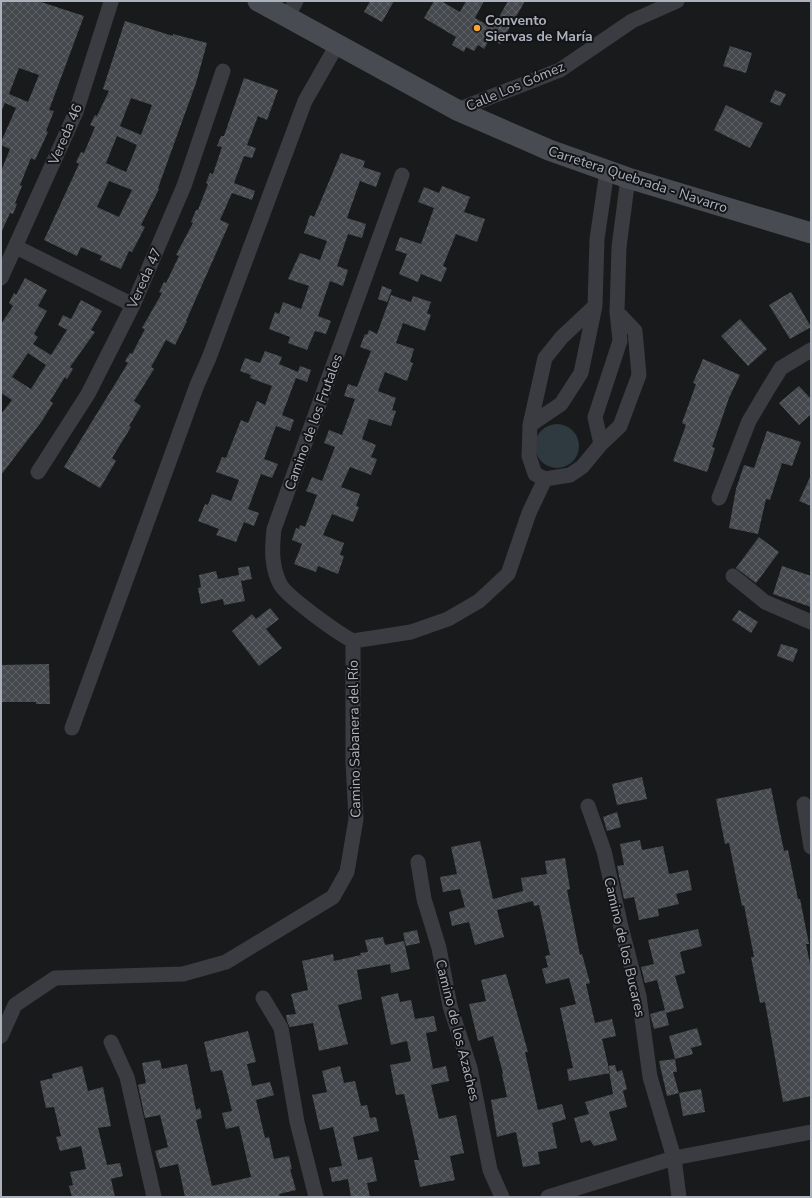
<svg xmlns="http://www.w3.org/2000/svg" width="812" height="1198" viewBox="0 0 812 1198" font-family="'Nunito Sans',sans-serif">
<defs>
<pattern id="building-cross-hatch" width="8" height="8" patternUnits="userSpaceOnUse"><rect width="8" height="8" fill="#45484c"/><path d="M0 0l8 8M0 8l8-8" fill="none" stroke="#5d6064"/></pattern>
</defs>
<rect width="100%" height="100%" fill="#191a1c"/>
<!-- water -->
<path fill="#2f3a40" d="M535 446a22 22 0 1 1 44 0a22 22 0 1 1-44 0Z"/>
<!-- building -->
<path fill="url(#building-cross-hatch)" fill-rule="evenodd" d="M 1,1 L 38,1 L 84,16 L 49,110 L 54,111 L 46,131 L 48,132 L 35,160 L 31,158 L 20,185 L 22,186 L 15,203 L 17,204 L 13,214 L 10,213 L 1,233 L 1,171 L 10,149 L 1,145 L 1,142 L 16,108 L 5,103 L 1,112 ZM 19,68 L 39,75 L 28,102 L 9,94 Z
M 370,1 L 394,1 L 382,22 L 364,12 Z
M 434,1 L 441,1 L 460,12 L 466,1 L 484,1 L 475,18 L 493,28 L 508,1 L 525,1 L 500,44 L 490,38 L 484,49 L 478,45 L 474,51 L 466,47 L 464,52 L 452,45 L 456,37 L 424,18 Z
M 125,21 L 173,36 L 173,34 L 207,43 L 196,83 L 158,188 L 159,189 L 141,225 L 145,227 L 132,252 L 129,251 L 121,269 L 100,260 L 102,256 L 81,247 L 77,256 L 44,240 L 79,164 L 76,162 L 81,152 L 84,153 L 95,127 L 90,125 L 95,115 L 97,116 L 109,91 L 103,89 ZM 131,98 L 152,105 L 141,135 L 120,126 ZM 117,136 L 137,145 L 126,172 L 106,163 ZM 109,181 L 132,190 L 119,217 L 97,207 Z
M 730,46 L 752,53 L 746,73 L 723,66 Z
M 244,78 L 278,90 L 267,120 L 258,116 L 247,145 L 256,148 L 252,158 L 244,156 L 234,183 L 255,191 L 252,200 L 232,193 L 220,220 L 229,224 L 186,321 L 187,321 L 175,345 L 166,340 L 151,367 L 154,369 L 134,401 L 141,406 L 129,426 L 131,427 L 112,458 L 116,461 L 100,488 L 64,467 L 128,363 L 125,361 L 130,353 L 132,354 L 145,329 L 142,328 L 162,293 L 159,292 L 164,282 L 166,283 L 179,256 L 176,255 L 193,223 L 191,222 L 196,210 L 198,210 L 208,184 L 206,183 L 210,173 L 213,174 L 222,147 L 217,146 L 221,136 L 224,136 Z
M 775,90 L 786,94 L 780,106 L 770,102 Z
M 726,105 L 763,123 L 750,148 L 714,130 Z
M 341,153 L 365,161 L 363,167 L 381,173 L 376,187 L 360,181 L 347,218 L 366,224 L 362,238 L 348,234 L 337,266 L 348,270 L 343,286 L 330,281 L 318,316 L 331,321 L 326,334 L 315,331 L 307,350 L 288,343 L 290,337 L 269,329 L 275,312 L 279,314 L 283,302 L 301,309 L 309,286 L 288,279 L 300,253 L 320,260 L 327,241 L 304,233 L 310,215 L 314,217 Z
M 442,186 L 470,197 L 464,212 L 485,219 L 477,242 L 456,234 L 443,266 L 447,268 L 441,282 L 421,274 L 418,282 L 399,274 L 407,254 L 395,250 L 400,237 L 421,244 L 434,208 L 418,202 L 424,187 L 439,193 Z
M 25,278 L 47,290 L 38,306 L 47,311 L 34,334 L 38,337 L 33,344 L 51,355 L 67,330 L 58,325 L 63,315 L 71,319 L 81,300 L 102,311 L 91,330 L 95,332 L 70,367 L 73,369 L 67,379 L 65,377 L 50,401 L 53,403 L 42,421 L 1,475 L 1,414 L 12,400 L 1,393 L 1,324 L 13,306 L 9,303 L 14,293 L 16,295 ZM 28,353 L 46,365 L 31,389 L 12,377 Z
M 382,286 L 392,290 L 387,302 L 378,299 Z
M 791,292 L 811,327 L 790,339 L 769,305 Z
M 391,295 L 411,302 L 413,296 L 431,302 L 427,313 L 431,315 L 425,331 L 403,323 L 396,343 L 414,349 L 410,362 L 413,363 L 407,381 L 385,372 L 378,391 L 396,398 L 392,410 L 396,411 L 391,426 L 369,419 L 362,439 L 376,445 L 371,457 L 377,459 L 371,475 L 350,467 L 341,487 L 360,494 L 356,506 L 359,507 L 353,522 L 332,514 L 323,535 L 344,543 L 340,555 L 344,556 L 338,574 L 318,566 L 316,572 L 294,564 L 302,544 L 292,540 L 296,528 L 299,529 L 300,525 L 305,527 L 317,495 L 306,491 L 312,477 L 322,481 L 335,447 L 324,443 L 329,430 L 342,435 L 355,399 L 344,396 L 348,384 L 357,387 L 371,351 L 360,347 L 365,334 L 367,335 L 369,330 L 377,334 Z
M 740,319 L 767,349 L 748,366 L 721,336 Z
M 265,351 L 282,357 L 279,364 L 298,372 L 300,366 L 311,370 L 307,382 L 296,378 L 282,415 L 294,420 L 290,431 L 276,426 L 264,459 L 278,464 L 272,478 L 261,474 L 248,509 L 259,513 L 254,526 L 244,522 L 236,542 L 216,535 L 219,529 L 198,521 L 205,504 L 208,505 L 212,494 L 231,501 L 239,480 L 216,472 L 222,457 L 226,458 L 241,420 L 248,423 L 257,401 L 265,405 L 272,386 L 250,378 L 251,375 L 240,371 L 245,358 L 260,363 Z
M 703,359 L 740,375 L 729,398 L 712,447 L 715,448 L 707,472 L 673,461 L 686,425 L 682,423 L 696,384 L 693,383 Z
M 799,386 L 811,399 L 811,414 L 799,425 L 779,403 Z
M 767,431 L 801,442 L 792,466 L 782,463 L 770,500 L 766,499 L 758,534 L 729,528 L 736,489 L 744,465 L 754,468 Z
M 811,475 L 811,506 L 799,501 Z
M 759,537 L 779,552 L 756,583 L 736,568 Z
M 249,566 L 252,579 L 241,581 L 245,601 L 224,605 L 223,599 L 201,604 L 198,588 L 201,587 L 199,575 L 216,571 L 218,579 L 239,575 L 238,568 Z
M 782,566 L 811,576 L 811,607 L 773,594 Z
M 270,608 L 279,619 L 266,629 L 282,648 L 259,666 L 232,631 L 252,614 L 256,619 Z
M 739,610 L 758,622 L 751,633 L 732,620 Z
M 781,644 L 798,649 L 793,662 L 777,656 Z
M 49,664 L 50,704 L 36,704 L 36,702 L 1,702 L 1,665 Z
M 642,777 L 647,799 L 617,805 L 612,784 Z
M 771,788 L 784,851 L 788,850 L 798,899 L 800,899 L 809,944 L 806,944 L 811,969 L 811,1096 L 783,1102 L 765,1002 L 760,1003 L 751,957 L 754,957 L 744,905 L 742,906 L 729,843 L 725,844 L 716,799 Z
M 617,812 L 621,827 L 607,831 L 603,817 Z
M 640,840 L 642,850 L 663,846 L 669,874 L 688,870 L 692,890 L 676,894 L 679,904 L 658,909 L 659,916 L 639,920 L 634,897 L 624,899 L 617,866 L 624,865 L 620,844 Z
M 480,841 L 493,899 L 523,891 L 521,878 L 547,874 L 545,861 L 565,858 L 570,889 L 567,890 L 580,955 L 582,954 L 590,983 L 586,984 L 595,1023 L 612,1019 L 616,1036 L 602,1039 L 610,1073 L 569,1081 L 567,1069 L 573,1068 L 560,1008 L 576,1004 L 569,978 L 546,984 L 542,969 L 548,967 L 545,956 L 550,955 L 539,905 L 534,906 L 533,901 L 497,910 L 504,937 L 475,945 L 469,922 L 452,926 L 449,912 L 465,907 L 460,889 L 443,892 L 440,877 L 457,874 L 451,847 Z
M 698,929 L 702,946 L 680,952 L 685,973 L 675,976 L 684,1008 L 666,1013 L 669,1025 L 654,1029 L 650,1014 L 665,1010 L 657,980 L 645,983 L 641,967 L 654,964 L 648,940 Z
M 417,930 L 420,943 L 406,946 L 403,933 Z
M 383,937 L 385,945 L 404,941 L 410,969 L 391,973 L 390,964 L 357,970 L 362,999 L 338,1005 L 348,1044 L 319,1051 L 313,1023 L 290,1027 L 287,1021 L 286,1015 L 296,1014 L 291,994 L 308,990 L 302,961 L 333,954 L 334,961 L 361,955 L 360,953 L 368,952 L 365,940 Z
M 506,974 L 528,1052 L 525,1052 L 538,1110 L 562,1104 L 566,1119 L 552,1123 L 557,1148 L 538,1152 L 540,1164 L 523,1167 L 516,1132 L 497,1137 L 491,1100 L 507,1097 L 502,1074 L 503,1073 L 493,1036 L 478,1041 L 469,1004 L 486,1001 L 481,980 Z
M 398,993 L 400,1002 L 411,1000 L 415,1019 L 434,1016 L 437,1031 L 426,1033 L 433,1069 L 446,1066 L 449,1081 L 431,1085 L 439,1119 L 456,1115 L 464,1153 L 450,1156 L 455,1180 L 420,1187 L 414,1160 L 419,1160 L 404,1094 L 396,1095 L 390,1065 L 411,1061 L 407,1041 L 391,1045 L 381,997 Z
M 697,1028 L 702,1045 L 691,1048 L 693,1054 L 675,1059 L 669,1036 Z
M 248,1031 L 256,1062 L 247,1064 L 252,1086 L 270,1082 L 274,1095 L 256,1100 L 265,1138 L 269,1137 L 274,1159 L 289,1156 L 292,1169 L 290,1169 L 296,1190 L 279,1194 L 280,1197 L 185,1197 L 178,1164 L 160,1168 L 155,1151 L 168,1147 L 160,1115 L 145,1118 L 138,1085 L 146,1083 L 142,1063 L 160,1060 L 162,1069 L 187,1064 L 196,1110 L 200,1108 L 202,1118 L 196,1120 L 212,1186 L 251,1177 L 239,1126 L 226,1129 L 222,1113 L 232,1111 L 222,1070 L 211,1072 L 204,1042 Z
M 675,1059 L 677,1072 L 673,1072 L 679,1093 L 667,1096 L 659,1061 Z
M 615,1065 L 617,1072 L 622,1070 L 627,1089 L 623,1091 L 627,1107 L 609,1112 L 617,1140 L 594,1146 L 590,1140 L 581,1143 L 574,1118 L 589,1114 L 585,1102 L 613,1094 L 608,1066 Z
M 82,1066 L 88,1091 L 103,1087 L 111,1126 L 98,1128 L 107,1165 L 120,1163 L 123,1176 L 111,1179 L 115,1197 L 72,1197 L 69,1186 L 73,1185 L 70,1172 L 86,1169 L 81,1146 L 60,1151 L 56,1137 L 61,1136 L 54,1107 L 46,1108 L 40,1081 L 53,1078 L 52,1074 Z
M 340,1066 L 344,1083 L 355,1081 L 361,1106 L 367,1105 L 370,1118 L 376,1117 L 379,1131 L 353,1137 L 358,1160 L 372,1157 L 377,1181 L 367,1183 L 370,1197 L 351,1197 L 348,1179 L 332,1182 L 329,1168 L 342,1166 L 333,1127 L 320,1130 L 312,1095 L 327,1092 L 322,1071 Z
M 701,1089 L 705,1112 L 683,1116 L 679,1093 Z"/>
<g fill="none" stroke-linecap="round" stroke-linejoin="round">
<!-- street -->
<path stroke="#3a3c41" stroke-width="15" d="M 287,17 L 296,1
M 457,110 L 560,70 L 632,21 L 677,1
M 16,247 L 133,305
M 1,278 L 76,112 L 111,2
M 595,306 L 562,337 L 545,358 L 530,425 L 529,456 L 535,474 L 545,479 L 570,475 L 582,467 L 601,444 L 620,426 L 639,375 L 635,331 L 617,312 L 619,247 L 628,178
M 530,425 L 561,404 L 581,373 L 595,306 L 597,239 L 607,171
M 601,444 L 595,417 L 620,341 L 617,312
M 38,472 L 88,394 L 133,305 L 184,186 L 223,71
M 719,498 L 749,421 L 768,389 L 781,368 L 811,350
M 733,576 L 765,602 L 811,622
M 353,641 C 338,633 287,597 280,584 C 271,566 272,548 274,529 L 402,175
M 353,641 L 411,632 L 448,619 L 479,601 L 508,574 L 529,513 L 545,479
M 72,728 L 197,385 L 209,358 L 305,101 L 337,45
M 804,804 L 811,847
M 588,806 L 604,851 L 621,927 L 639,996 L 650,1077 L 674,1158 L 679,1197
M 418,862 L 424,899 L 439,948 L 450,1006 L 470,1068 L 490,1170 L 502,1197
M 263,998 L 281,1028 L 297,1122 L 316,1197
M 1,1036 L 15,1005 L 55,978 L 183,974 L 226,962 L 333,897 L 347,872 L 356,819 L 353,761 L 353,641
M 111,1042 L 127,1077 L 154,1197
M 548,1197 L 674,1158 L 811,1132"/>
<!-- secondary -->
<path stroke="#484b51" stroke-width="21" d="M 258,1 L 457,110 L 549,150 L 628,178 L 811,233"/>
</g>
<!-- markers -->
<circle fill="#f7a336" stroke="#141417" stroke-width="1.5" cx="477" cy="28" r="4"/>
<g text-anchor="middle" stroke-width="4" stroke-linejoin="round" paint-order="stroke">
<!-- poi labels -->
<g font-size="14" font-weight="bold" fill="#abb2bc" stroke="#141417" text-anchor="start">
<text x="485" y="25">Convento<tspan x="485" dy="16">Siervas de María</tspan></text>
</g>
<!-- street labels -->
<g font-size="14" fill="#abb2bc" stroke="#141417">
<text transform="translate(515 86) rotate(-23)" y="5">Calle Los Gómez</text>
<text transform="translate(65 134) rotate(-67)" y="5">Vereda 46</text>
<text transform="translate(638 179) rotate(18)" y="5">Carretera Quebrada - Navarro</text>
<text transform="translate(144 278) rotate(-66)" y="5">Vereda 47</text>
<text transform="translate(313 422) rotate(-70)" y="5">Camino de los Frutales</text>
<text transform="translate(354 739) rotate(-91)" y="5">Camino Sabanera del Río</text>
<text transform="translate(625 947) rotate(77)" y="5">Camino de los Bucares</text>
<text transform="translate(458 1030) rotate(76)" y="5">Camino de los Azaches</text>
</g>
</g>
<!-- border -->
<rect width="812" height="1198" fill="none" stroke="#abb2bc" stroke-width="4"/>
</svg>
